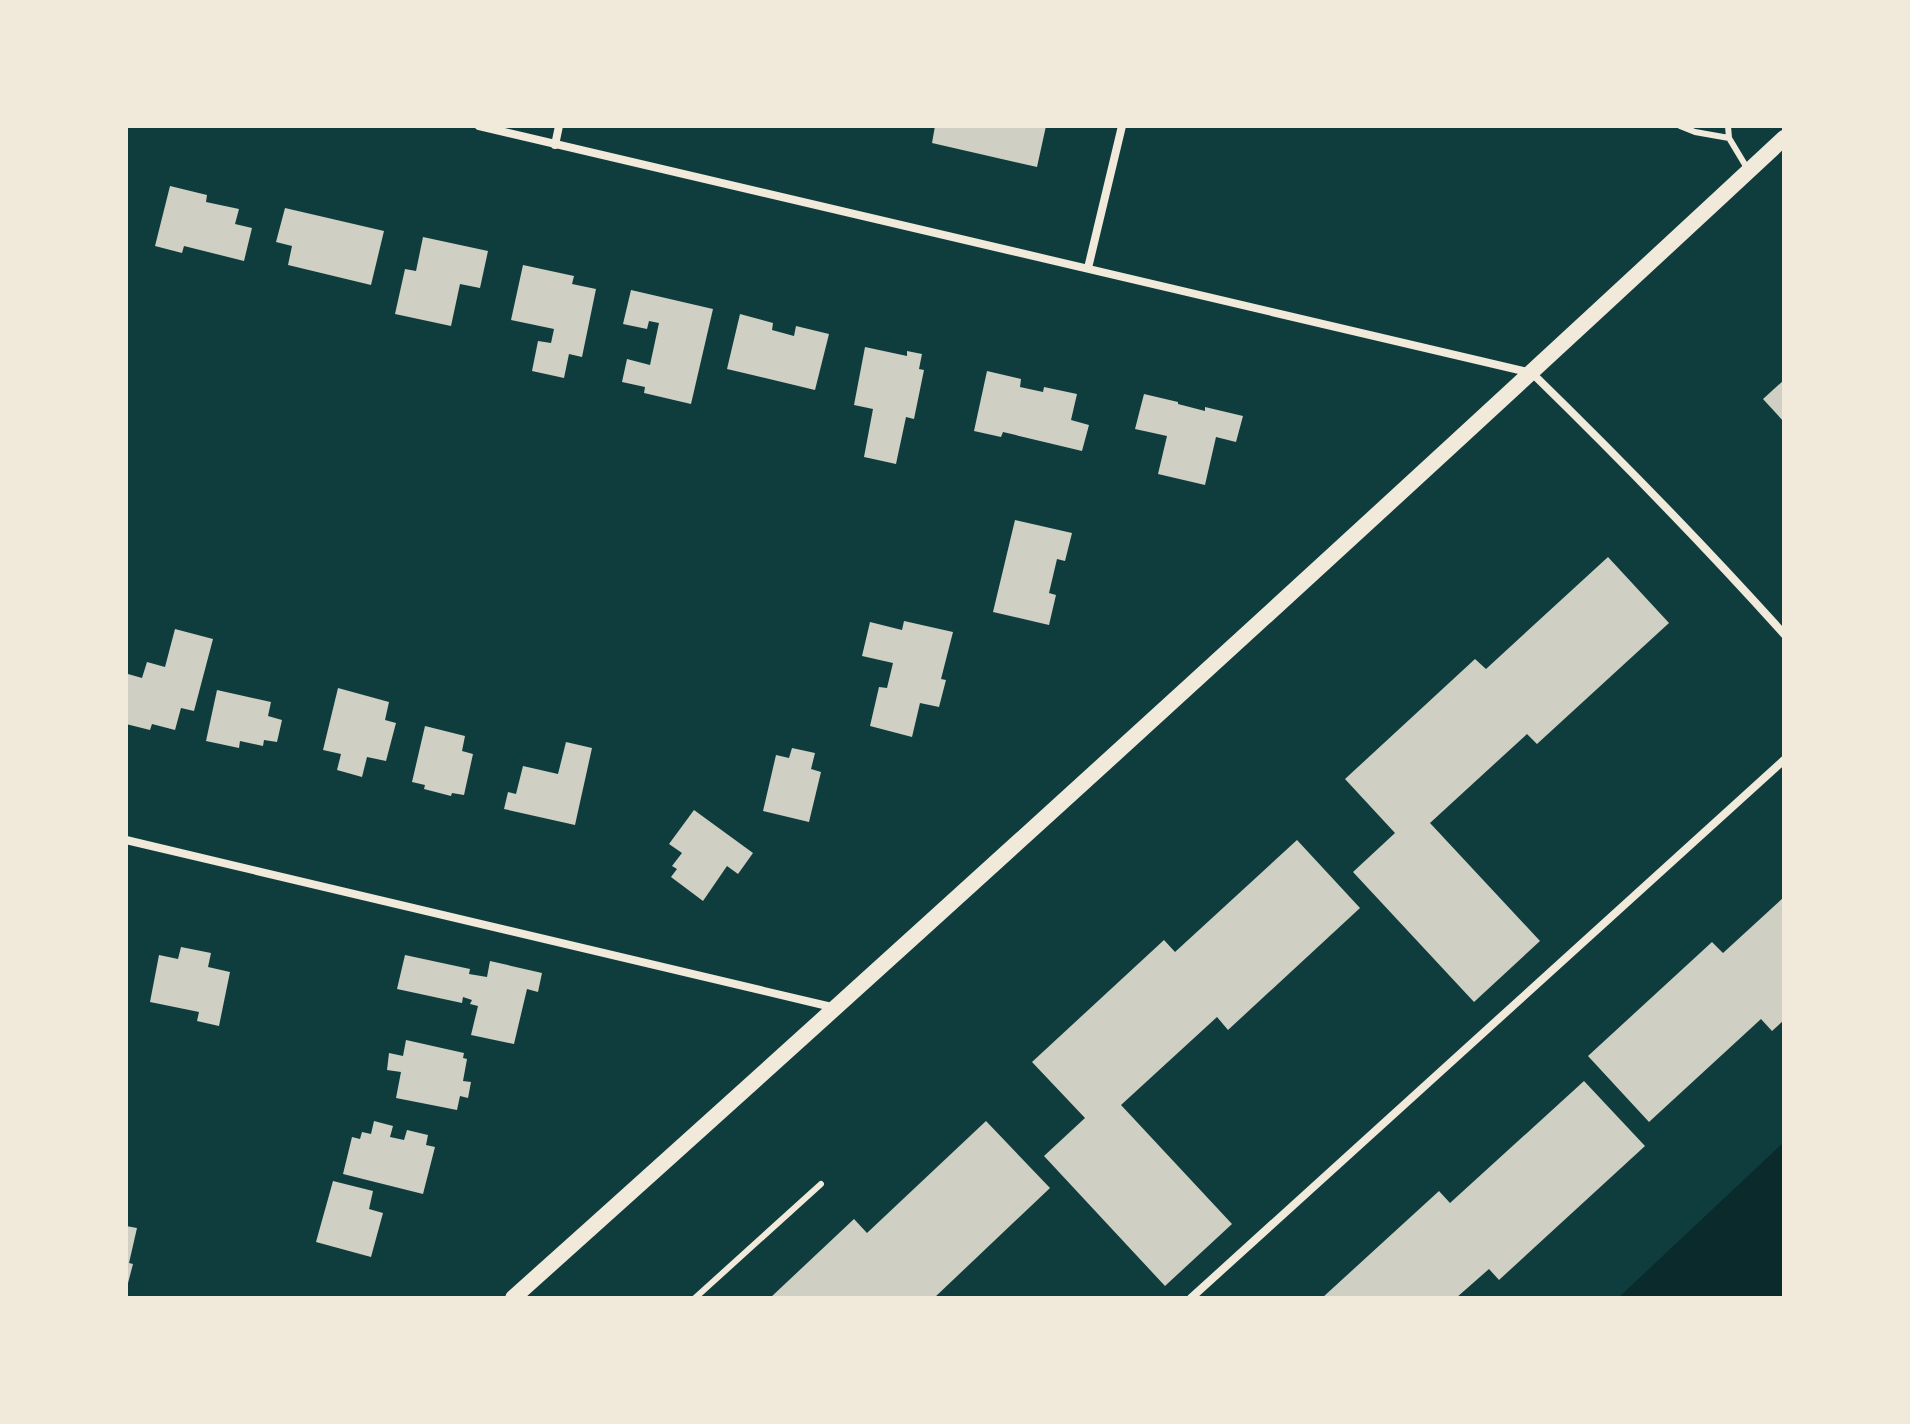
<svg xmlns="http://www.w3.org/2000/svg" width="1910" height="1424" viewBox="0 0 1910 1424" font-family="Rubik,sans-serif">
<rect width="100%" height="100%" fill="#0f3d3e"/>
<!-- water -->
<path fill="#0a2a2b" d="M 1784,1142 L 1784,1298 L 1618,1298 Z"/>
<!-- building -->
<path fill="#cfcfc3" d="M 935,126 L 1046,126 L 1037,167 L 932,143 Z
M 170,186 L 207,195 L 206,202 L 239,209 L 235,224 L 252,228 L 244,261 L 184,246 L 182,253 L 155,246 Z
M 285,208 L 384,231 L 371,285 L 288,265 L 292,246 L 276,242 Z
M 423,237 L 488,251 L 480,288 L 460,284 L 451,326 L 395,314 L 405,269 L 416,271 Z
M 523,265 L 574,276 L 572,284 L 596,289 L 582,357 L 569,354 L 564,378 L 532,371 L 538,341 L 551,343 L 554,329 L 511,320 Z
M 631,290 L 713,309 L 691,404 L 644,393 L 645,387 L 622,382 L 627,359 L 650,365 L 659,323 L 649,321 L 647,329 L 623,324 Z
M 740,314 L 773,323 L 772,330 L 794,336 L 796,326 L 829,334 L 815,390 L 727,369 Z
M 865,347 L 907,356 L 907,351 L 922,354 L 919,369 L 924,370 L 914,419 L 906,417 L 896,464 L 864,457 L 873,409 L 854,405 Z
M 987,371 L 1021,379 L 1020,387 L 1043,392 L 1044,387 L 1077,394 L 1071,420 L 1089,425 L 1082,451 L 1003,432 L 1001,437 L 974,431 Z
M 1784,380 L 1784,422 L 1763,399 Z
M 1144,394 L 1178,402 L 1178,404 L 1205,411 L 1205,407 L 1243,416 L 1236,442 L 1216,437 L 1205,485 L 1158,474 L 1167,436 L 1135,429 Z
M 1015,520 L 1072,533 L 1065,561 L 1057,559 L 1049,593 L 1056,595 L 1049,625 L 993,612 Z
M 1608,557 L 1669,623 L 1537,744 L 1527,734 L 1430,823 L 1540,941 L 1474,1002 L 1353,872 L 1395,833 L 1345,779 L 1475,659 L 1486,669 Z
M 904,621 L 953,632 L 941,679 L 946,680 L 939,707 L 920,703 L 912,737 L 870,726 L 879,687 L 887,688 L 893,663 L 862,656 L 870,622 L 902,630 Z
M 175,629 L 213,639 L 194,711 L 181,708 L 175,730 L 152,724 L 150,730 L 126,724 L 126,680 L 128,674 L 142,678 L 147,662 L 165,667 Z
M 338,688 L 389,702 L 385,720 L 396,723 L 386,761 L 367,757 L 362,777 L 337,770 L 341,754 L 323,750 Z
M 217,690 L 271,702 L 268,716 L 282,720 L 277,742 L 264,740 L 263,746 L 240,741 L 239,748 L 206,741 Z
M 425,726 L 465,736 L 462,751 L 473,754 L 464,795 L 452,793 L 451,796 L 424,789 L 425,785 L 412,782 Z
M 566,742 L 592,748 L 575,825 L 504,809 L 508,792 L 516,794 L 523,766 L 558,774 Z
M 792,748 L 815,753 L 811,769 L 821,772 L 809,822 L 763,811 L 776,755 L 789,758 Z
M 694,810 L 753,853 L 738,874 L 727,866 L 703,901 L 671,877 L 677,869 L 672,866 L 682,853 L 669,844 Z
M 1297,840 L 1360,908 L 1228,1030 L 1217,1017 L 1121,1105 L 1232,1224 L 1165,1286 L 1044,1156 L 1085,1118 L 1032,1062 L 1164,940 L 1175,952 Z
M 1784,897 L 1784,1020 L 1772,1031 L 1761,1019 L 1649,1122 L 1588,1056 L 1712,942 L 1723,953 Z
M 181,947 L 211,953 L 208,967 L 230,972 L 219,1026 L 197,1021 L 199,1012 L 150,1002 L 159,955 L 178,959 Z
M 405,955 L 470,969 L 469,974 L 487,977 L 490,961 L 542,973 L 538,992 L 527,989 L 514,1044 L 471,1035 L 478,1006 L 470,1004 L 472,1000 L 463,997 L 462,1003 L 397,989 Z
M 406,1040 L 464,1053 L 463,1058 L 467,1059 L 463,1081 L 471,1082 L 468,1098 L 460,1096 L 457,1110 L 396,1098 L 401,1072 L 387,1070 L 389,1053 L 403,1056 Z
M 1584,1081 L 1645,1146 L 1499,1280 L 1489,1269 L 1456,1298 L 1322,1298 L 1439,1191 L 1450,1203 Z
M 374,1121 L 393,1126 L 390,1137 L 404,1140 L 407,1130 L 428,1135 L 426,1145 L 435,1147 L 423,1194 L 343,1174 L 352,1137 L 360,1139 L 362,1132 L 371,1134 Z
M 986,1121 L 1050,1188 L 934,1298 L 770,1298 L 854,1219 L 867,1233 Z
M 333,1181 L 373,1191 L 369,1209 L 383,1213 L 371,1257 L 316,1242 Z
M 126,1226 L 137,1228 L 129,1263 L 133,1264 L 127,1287 Z"/>
<g fill="none" stroke-linecap="round" stroke-linejoin="round">
<!-- service -->
<path stroke="#f1e9da" stroke-width="6" d="M 1680,126 L 1695,132 L 1729,138
M 1728,126 L 1729,138 L 1747,168
M 695,1298 L 821,1184"/>
<!-- minor -->
<path stroke="#f1e9da" stroke-width="8" d="M 479,126 L 1532,373 C 1619,458 1703,544 1784,634
M 555,145 L 559,126
M 1088,268 L 1122,126
M 126,840 L 836,1008
M 1191,1298 L 1784,760"/>
<!-- secondary -->
<path stroke="#f1e9da" stroke-width="16" d="M 513,1298 C 940,915 1364,529 1784,138"/>
</g>
<!-- border -->
<rect width="1910" height="1424" fill="none" stroke="#f1e9da" stroke-width="256"/>
</svg>
